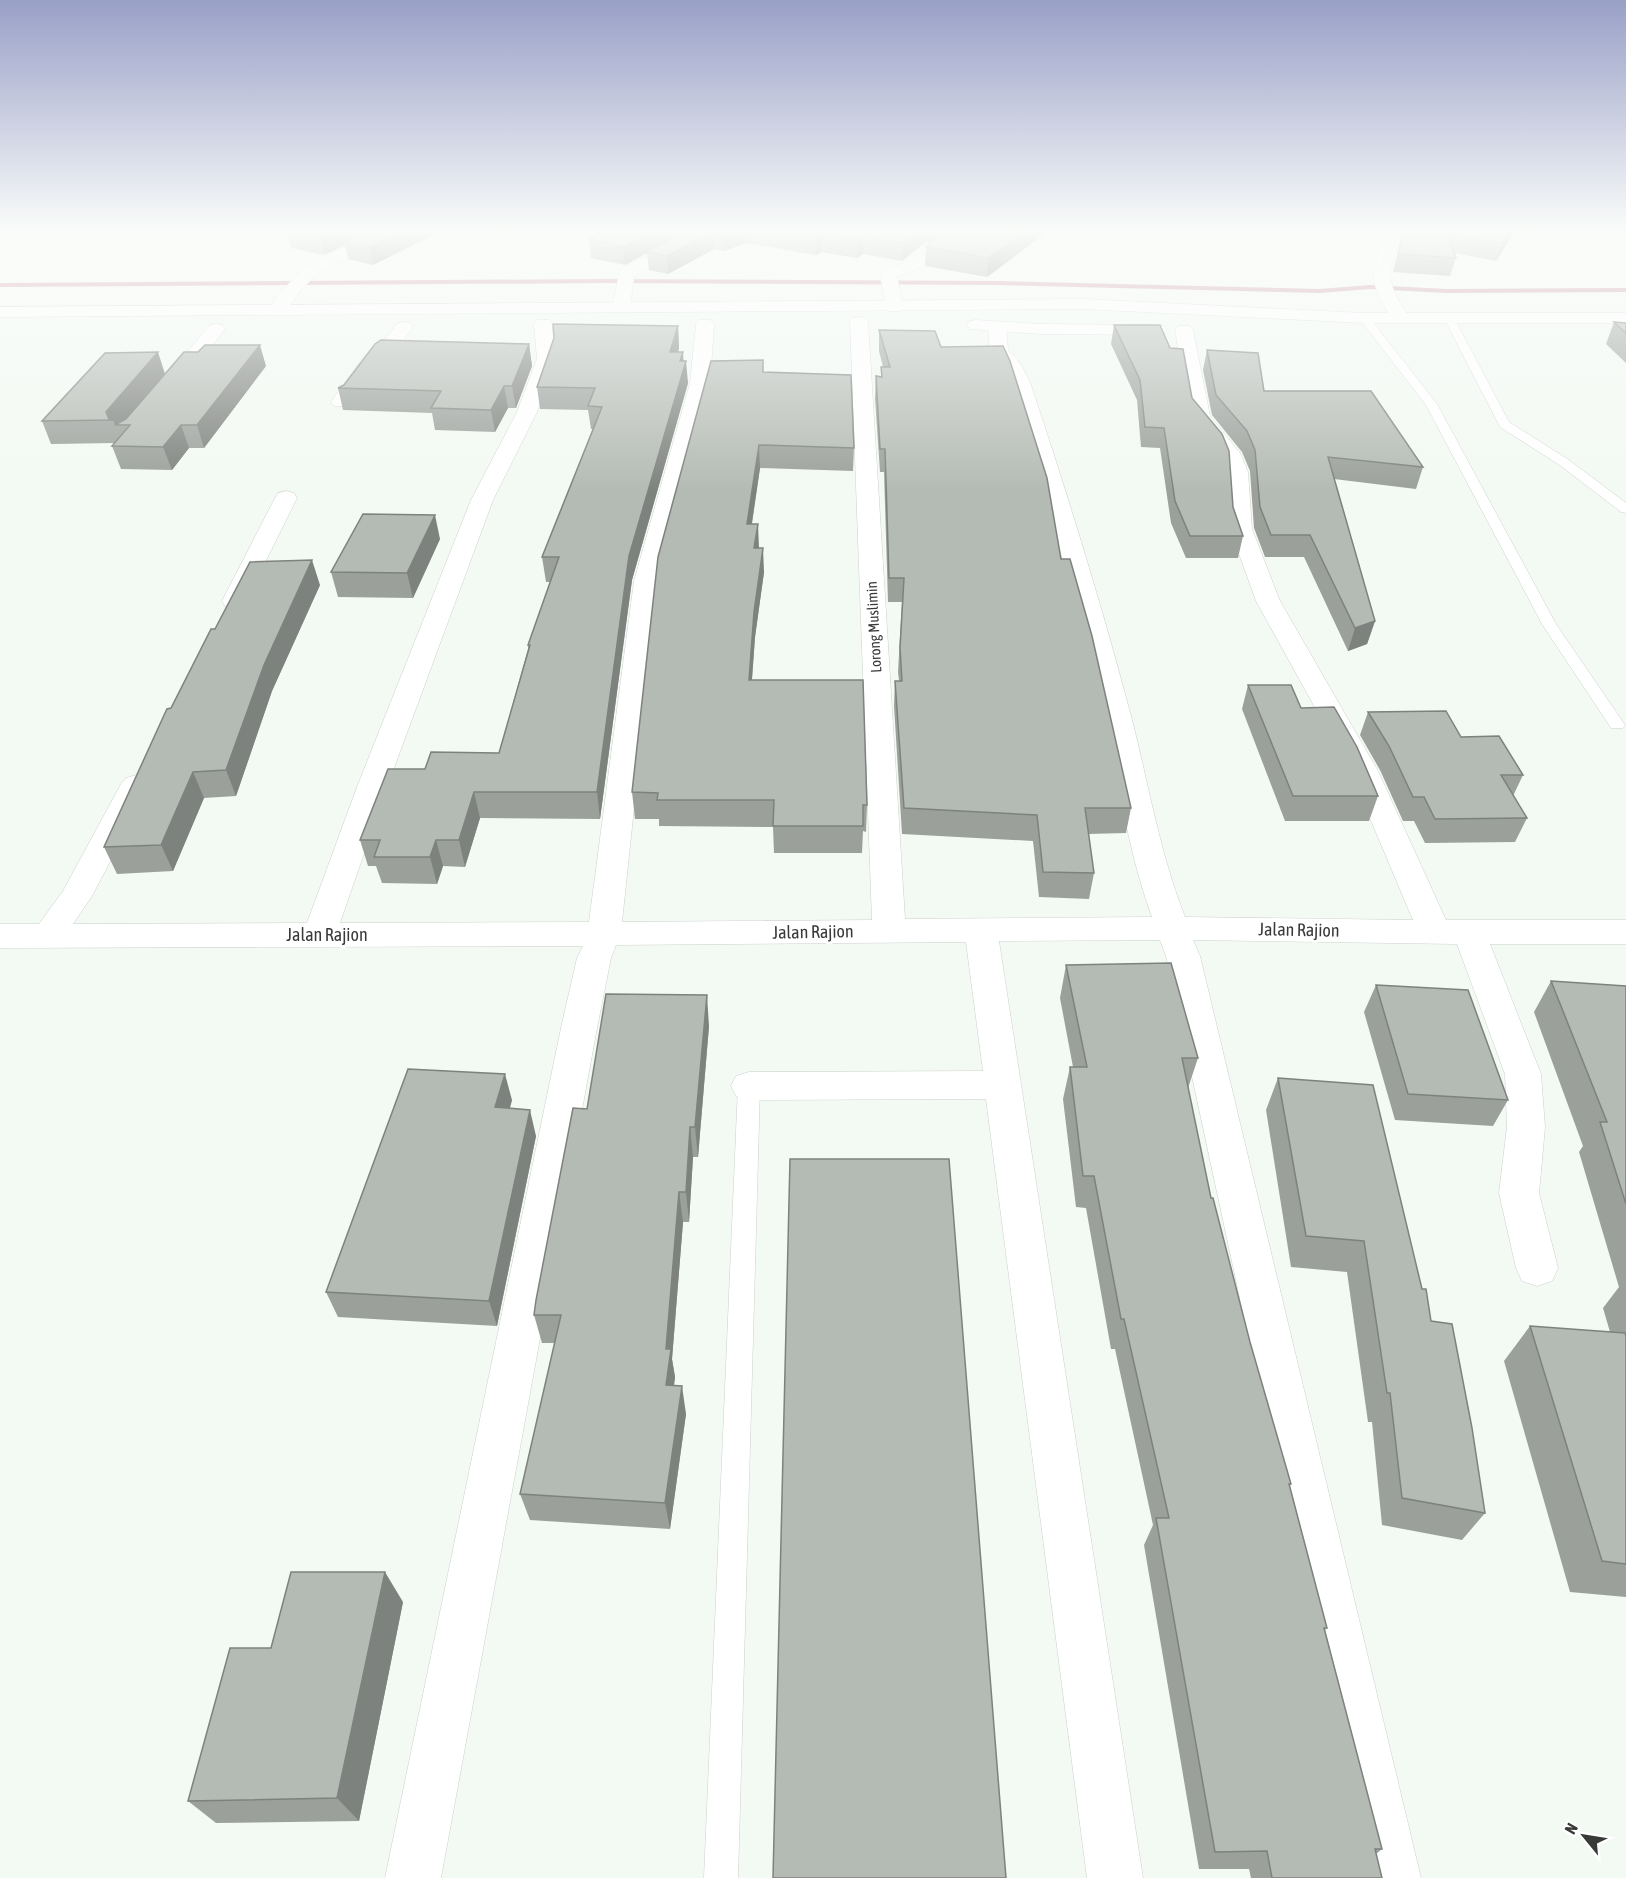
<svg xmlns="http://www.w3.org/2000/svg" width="1626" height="1878" viewBox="0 0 1626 1878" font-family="'Asap Condensed',sans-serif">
<rect width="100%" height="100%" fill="#f3f9f3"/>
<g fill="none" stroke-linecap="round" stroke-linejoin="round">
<!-- stream -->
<path fill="#c38195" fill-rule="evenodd" d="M 603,279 L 1000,281 L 1319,289 L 1370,285 L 1447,289 L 1626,288 L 1626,292 L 1447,293 L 1370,289 L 1319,293 L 1000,285 L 603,283 L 0,287 L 0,283 Z"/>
<defs>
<path id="lane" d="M 0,229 L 5,229 L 6,230 L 0,233 Z
M 1364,315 L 1368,316 L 1437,404 L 1556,624 L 1625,725 L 1623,728 L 1611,728 L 1542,624 L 1426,405 L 1359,318 Z
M 1449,315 L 1454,318 L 1509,422 L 1569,460 L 1626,503 L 1626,513 L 1621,512 L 1561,466 L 1500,427 L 1444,318 Z
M 749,1078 L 757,1080 L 760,1086 L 738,1878 L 704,1878 L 738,1086 L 741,1080 Z"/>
<path id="street" d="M 384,229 L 405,229 L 403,232 L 339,261 L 316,275 L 301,290 L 285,313 L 273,313 L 270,309 C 298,261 337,251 384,229 Z
M 698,229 L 718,229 L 634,276 L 630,307 L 627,311 L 615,311 L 612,307 L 620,270 Z
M 1388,229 L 1404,229 C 1387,272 1383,279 1410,318 L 1407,322 L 1395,322 C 1366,280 1370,274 1388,229 Z
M 932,242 L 940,247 L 938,250 L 917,270 L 897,276 L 903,307 L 900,311 L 888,311 L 880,277 C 885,266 894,268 904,263 C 915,257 920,245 932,242 Z
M 859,317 L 865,318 L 868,322 L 905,919 L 1152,917 C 1126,846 1118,774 1100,701 C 1073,593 1043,488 1010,382 L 1003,366 L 990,352 L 988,326 L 991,322 L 1003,322 L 1006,326 L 1008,350 L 1020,363 L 1030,382 C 1065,487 1098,593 1127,701 C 1147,773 1157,846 1185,917 L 1413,920 L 1350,771 L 1256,601 L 1230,529 L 1226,472 L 1219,454 L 1190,417 L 1175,330 L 1178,326 L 1190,326 L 1193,330 L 1210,416 L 1240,453 L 1248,472 L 1252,529 L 1280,601 L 1378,771 L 1446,920 L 1626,920 L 1626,944 L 1490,944 L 1541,1074 L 1545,1127 L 1539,1193 L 1558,1268 L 1552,1281 L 1537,1286 L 1522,1281 L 1516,1268 L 1499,1193 L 1507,1127 L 1505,1074 L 1457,944 L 1193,940 L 1200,956 L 1421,1878 L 1365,1878 L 1166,956 L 1160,940 L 999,941 L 1143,1878 L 1087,1878 L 986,1099 L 749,1100 L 736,1096 L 731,1086 L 736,1076 L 749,1072 L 983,1071 L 966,942 L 616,945 L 611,958 L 597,1028 L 441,1878 L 385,1878 L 561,1028 L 577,958 L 583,946 L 0,948 L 0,924 L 39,924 L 63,891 L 121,784 L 126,778 L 136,775 L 146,778 L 151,784 L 92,896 L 73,924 L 307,923 L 357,787 L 471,500 L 517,412 L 537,359 L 534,324 L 537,320 L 549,320 L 552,324 L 555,359 L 537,412 L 493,500 L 387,787 L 340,923 L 589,922 L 634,581 L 690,383 L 696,324 L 699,320 L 711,320 L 714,324 L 710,383 L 658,581 L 622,922 L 872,920 L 850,322 L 853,318 Z
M 404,322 L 410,323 L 413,327 L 393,355 L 378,364 L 348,406 L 334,406 L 331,402 L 364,356 L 379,347 L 398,323 Z
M 216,324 L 222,325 L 225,329 L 222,333 L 175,391 L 161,391 L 158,387 L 161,383 L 210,325 Z
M 286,491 L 294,493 L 297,498 L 246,601 L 243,606 L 234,608 L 225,606 L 222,601 L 275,498 L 278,493 Z"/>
<path id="secondary" d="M 1084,299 L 1364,313 L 1626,313 L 1626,323 L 1364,323 L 1084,309 L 0,317 L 0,307 Z
M 976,320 L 1041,324 L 1158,325 L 1164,326 L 1167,330 L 1164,334 L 1158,335 L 1041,334 L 970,329 L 967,325 L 970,321 Z"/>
</defs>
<!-- lane casing -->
<use href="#lane" stroke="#ccd1cc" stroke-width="1"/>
<!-- street casing -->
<use href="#street" stroke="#ccd1cc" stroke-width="1"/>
<!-- secondary casing -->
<use href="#secondary" stroke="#ccd1cc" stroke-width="1"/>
<!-- lane -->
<use href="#lane" fill="#fff" fill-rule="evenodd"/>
<!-- street -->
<use href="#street" fill="#fff" fill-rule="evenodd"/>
<!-- secondary -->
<use href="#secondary" fill="#fff" fill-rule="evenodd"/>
</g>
<!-- wall -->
<path fill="#9ba09b" d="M 445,229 L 373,265 L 348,259 L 345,245 L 324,255 L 291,248 L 287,231 Z
M 610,229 L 1048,229 L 1047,232 L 987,277 L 925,266 L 926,247 L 933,240 L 923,244 L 902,261 L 863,254 L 857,258 L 821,252 L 816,255 L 746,243 L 724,251 L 714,249 L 668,274 L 649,270 L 647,253 L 625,265 L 591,258 L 589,239 Z
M 1516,229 L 1496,261 L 1455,253 L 1456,258 L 1450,276 L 1393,272 L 1403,233 Z
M 1614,322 L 1626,323 L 1626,363 L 1606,344 Z
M 1114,325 L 1192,398 L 1243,536 L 1238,558 L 1186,558 L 1171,523 L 1160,448 L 1141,447 L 1137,400 L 1111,344 Z
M 678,326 L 679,348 L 678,352 L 683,361 L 688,383 L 632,580 L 600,819 L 480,818 L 465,867 L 443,866 L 437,884 L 382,883 L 376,866 L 368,866 L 360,840 L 425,769 L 499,753 L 528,649 L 528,645 L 550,582 L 546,582 L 542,557 L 593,429 L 591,429 L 588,410 L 540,409 L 537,387 Z
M 879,330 L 941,347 L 1061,559 L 1131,808 L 1126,833 L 1088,834 L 1094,873 L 1089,899 L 1039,897 L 1033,841 L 902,834 L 894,706 L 895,681 L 899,681 L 898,672 L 902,602 L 888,602 L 884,472 L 880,472 L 875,398 L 876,376 L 881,376 L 881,367 L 883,367 L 879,351 Z
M 529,344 L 532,366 L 516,408 L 508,408 L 495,432 L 435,430 L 432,413 L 343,410 L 338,388 Z
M 1207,350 L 1264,391 L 1423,467 L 1416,489 L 1334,479 L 1375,621 L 1367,644 L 1348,651 L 1304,557 L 1265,557 L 1254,528 L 1250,471 L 1242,452 L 1212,415 L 1203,370 Z
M 266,366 L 204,448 L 189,448 L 172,470 L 121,469 L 112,446 L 114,443 L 51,444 L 42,421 L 165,374 Z
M 764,372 L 854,448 L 853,471 L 760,468 L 752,524 L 764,572 L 755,637 L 752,680 L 867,805 L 866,832 L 863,831 L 862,853 L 774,853 L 773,827 L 659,826 L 659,819 L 635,819 L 632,792 Z
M 440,539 L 413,598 L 338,597 L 331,572 Z
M 320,585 L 272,691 L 236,796 L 204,798 L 173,871 L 117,874 L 104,847 L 171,708 L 215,629 Z
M 1248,685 L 1301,708 L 1378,796 L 1369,821 L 1285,821 L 1242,709 Z
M 1368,712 L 1461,737 L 1523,775 L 1513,796 L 1527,818 L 1515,842 L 1425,843 L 1414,821 L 1403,821 L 1380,770 L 1360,735 Z
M 1066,965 L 1198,1058 L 1188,1088 L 1211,1198 L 1250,1342 L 1291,1484 L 1290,1486 L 1327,1628 L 1325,1630 L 1382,1849 L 1376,1854 L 1382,1878 L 1251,1878 L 1249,1869 L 1199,1869 L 1144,1545 L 1153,1525 L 1115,1349 L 1111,1349 L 1086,1208 L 1076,1207 L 1063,1099 L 1070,1067 L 1073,1067 L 1060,998 Z
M 1551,981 L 1626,986 L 1626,1597 L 1570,1592 L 1504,1361 L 1530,1326 L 1610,1332 L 1603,1308 L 1619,1287 L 1579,1152 L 1583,1146 L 1534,1012 Z
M 1376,985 L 1508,1100 L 1493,1126 L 1395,1120 L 1364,1012 Z
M 709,1026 L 698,1157 L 693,1157 L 689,1222 L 683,1222 L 672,1359 L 675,1377 L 674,1386 L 686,1414 L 670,1529 L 530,1520 L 520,1494 L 555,1343 L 542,1343 L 534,1315 L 587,1109 Z
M 1278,1078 L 1422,1289 L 1485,1513 L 1462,1540 L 1382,1525 L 1372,1422 L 1368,1422 L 1347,1272 L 1291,1267 L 1266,1110 Z
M 512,1100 L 510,1108 L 536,1136 L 497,1326 L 338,1317 L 326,1292 Z
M 403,1602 L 359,1821 L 216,1823 L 188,1801 Z"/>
<!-- shaded-wall -->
<path fill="#7e827e" d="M 337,229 L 378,229 L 344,242 L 345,245 L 324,255 L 320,237 Z
M 407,229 L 445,229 L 373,265 L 370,247 Z
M 657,229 L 693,229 L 647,252 L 647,253 L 625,265 L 623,247 Z
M 733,229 L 746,229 L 746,243 L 724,251 L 723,233 Z
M 920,229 L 934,229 L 933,240 L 923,244 L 902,261 L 903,243 Z
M 1029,229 L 1048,229 L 1047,232 L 987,277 L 988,258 Z
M 1511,229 L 1516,229 L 1496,261 L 1502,243 Z
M 713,231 L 714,249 L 668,274 L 667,256 Z
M 821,233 L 821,252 L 816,255 L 816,237 Z
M 864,236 L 863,254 L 857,258 L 858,240 Z
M 678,326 L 679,348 L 672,374 L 670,352 Z
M 529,344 L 532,366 L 516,408 L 512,386 Z
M 260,345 L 266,366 L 204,448 L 197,425 Z
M 158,352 L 165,374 L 122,425 L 115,425 L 113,420 L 109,421 L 106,412 Z
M 683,352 L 684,369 L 686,361 L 688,383 L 632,580 L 600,819 L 597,792 L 629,556 Z
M 504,386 L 508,408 L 495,432 L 491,410 Z
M 181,425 L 189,448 L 172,470 L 163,447 Z
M 759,445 L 760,468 L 748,548 L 747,524 Z
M 435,515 L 440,539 L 413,598 L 407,573 Z
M 758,524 L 759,548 L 754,548 Z
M 763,548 L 764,572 L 755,637 L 750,705 L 749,680 L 754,612 Z
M 312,560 L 320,585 L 272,691 L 236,796 L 226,770 L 264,665 Z
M 1375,621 L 1367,644 L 1348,651 L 1355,628 Z
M 193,772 L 204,798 L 173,871 L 161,845 Z
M 474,792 L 480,818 L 465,867 L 459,840 Z
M 436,840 L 443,866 L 437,884 L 430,857 Z
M 707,995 L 709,1026 L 698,1157 L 695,1127 Z
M 505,1074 L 512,1100 L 502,1133 L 495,1107 Z
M 530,1110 L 536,1136 L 497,1326 L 489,1301 Z
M 690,1127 L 693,1157 L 689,1222 L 686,1192 Z
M 679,1192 L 683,1222 L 672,1359 L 675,1377 L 670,1412 L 666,1385 L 666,1349 Z
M 682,1386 L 686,1414 L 670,1529 L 665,1503 Z
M 385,1572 L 403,1602 L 359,1821 L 337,1798 Z"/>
<!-- building -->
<path fill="#b4bab4" stroke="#7e827e" stroke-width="1.5" d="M 290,229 L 337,229 L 320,237 L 287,231 Z
M 373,229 L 407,229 L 370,247 L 344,242 Z
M 610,229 L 657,229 L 623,247 L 589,239 Z
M 688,229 L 733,229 L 723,233 L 713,231 L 667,256 L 647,252 Z
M 772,229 L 920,229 L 903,243 L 864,236 L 858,240 L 821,233 L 816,237 Z
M 943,229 L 1029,229 L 988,258 L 926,247 L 943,230 Z
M 1410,229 L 1511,229 L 1502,243 L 1447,234 L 1456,258 L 1398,254 L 1403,233 Z
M 1614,322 L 1626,323 L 1626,333 Z
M 553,324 L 678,326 L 670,352 L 683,352 L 680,361 L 686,361 L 629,556 L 597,792 L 474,792 L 459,840 L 436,840 L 430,857 L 374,857 L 380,840 L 360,840 L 388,769 L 425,769 L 431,752 L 499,753 L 530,645 L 528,645 L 559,557 L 542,557 L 602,407 L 588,406 L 595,388 L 537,387 L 554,338 Z
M 1114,325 L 1160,325 L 1170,348 L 1183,349 L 1192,398 L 1222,434 L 1229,451 L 1233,507 L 1243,536 L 1190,536 L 1175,501 L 1164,428 L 1145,427 L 1140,380 Z
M 879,330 L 935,331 L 941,347 L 1003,346 L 1010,361 L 1047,478 L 1061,559 L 1070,559 L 1092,636 L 1131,808 L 1085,808 L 1094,873 L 1043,872 L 1037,815 L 904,808 L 895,681 L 902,681 L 900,648 L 904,578 L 889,578 L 885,449 L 880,449 L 876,376 L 882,377 L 881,367 L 890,367 Z
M 381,340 L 529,344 L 512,386 L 504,386 L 491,410 L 431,408 L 441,391 L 338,388 L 344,385 L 375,344 Z
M 205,345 L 260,345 L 197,425 L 181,425 L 163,447 L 112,446 L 130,425 L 115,425 L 126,419 L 184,352 L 198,352 Z
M 1207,350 L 1258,353 L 1264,391 L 1371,391 L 1423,467 L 1328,457 L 1375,621 L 1355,628 L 1310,535 L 1271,535 L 1260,507 L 1255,450 L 1247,431 L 1216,395 Z
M 158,352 L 106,412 L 109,419 L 113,420 L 42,421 L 105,353 Z
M 763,360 L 763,372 L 851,375 L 854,448 L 759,445 L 747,524 L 758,524 L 754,548 L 763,548 L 754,612 L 749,680 L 863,680 L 867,805 L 863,805 L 863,826 L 773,826 L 774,800 L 657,800 L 658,793 L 632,792 L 658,557 L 711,361 Z
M 363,514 L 435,515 L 407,573 L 331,572 Z
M 312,560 L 264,665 L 226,770 L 193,772 L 161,845 L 104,847 L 165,713 L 167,709 L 171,708 L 211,629 L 215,629 L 250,562 Z
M 1248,685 L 1291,685 L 1301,708 L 1334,707 L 1357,747 L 1378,796 L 1293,796 Z
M 1446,711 L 1461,737 L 1499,736 L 1523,775 L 1501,775 L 1527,818 L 1435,819 L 1424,797 L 1413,797 L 1389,746 L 1368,712 Z
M 1171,963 L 1198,1058 L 1182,1058 L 1211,1198 L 1213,1198 L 1250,1342 L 1291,1484 L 1289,1484 L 1327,1628 L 1324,1628 L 1382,1849 L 1375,1849 L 1382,1878 L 1272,1878 L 1267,1851 L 1215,1852 L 1156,1518 L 1169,1518 L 1124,1319 L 1121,1319 L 1094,1176 L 1083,1176 L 1070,1067 L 1087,1067 L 1066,965 Z
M 1551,981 L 1626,986 L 1626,1204 L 1600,1122 L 1607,1122 Z
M 1376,985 L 1468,990 L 1508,1100 L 1408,1094 Z
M 606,994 L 707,995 L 695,1127 L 690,1127 L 686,1192 L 679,1192 L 666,1349 L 671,1349 L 666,1385 L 682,1386 L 665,1503 L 520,1494 L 561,1315 L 534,1315 L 536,1300 L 573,1108 L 587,1109 Z
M 408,1069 L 505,1074 L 495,1107 L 530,1110 L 489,1301 L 326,1292 Z
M 1278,1078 L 1373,1085 L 1422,1289 L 1426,1289 L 1431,1321 L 1452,1324 L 1472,1428 L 1485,1513 L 1402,1498 L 1390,1393 L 1387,1393 L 1364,1241 L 1306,1236 Z
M 790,1159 L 949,1159 L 1006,1878 L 773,1878 Z
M 1530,1326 L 1625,1333 L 1626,1336 L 1626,1564 L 1602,1561 Z
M 291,1572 L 385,1572 L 337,1798 L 188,1801 L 230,1648 L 271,1648 Z"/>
<!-- sky -->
<linearGradient id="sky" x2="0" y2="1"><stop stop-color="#99a0c7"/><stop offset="0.47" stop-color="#fafcfa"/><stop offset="1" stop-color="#fafcfa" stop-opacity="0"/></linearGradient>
<rect width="1626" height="492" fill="url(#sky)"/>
<g text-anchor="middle" stroke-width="6" stroke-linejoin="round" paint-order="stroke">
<!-- far-street labels -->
<g font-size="15" fill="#383a38" stroke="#fff">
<text transform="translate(874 627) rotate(-93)" y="5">Lorong Muslimin</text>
</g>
<!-- street labels -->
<g font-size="18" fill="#383a38" stroke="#fff">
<text transform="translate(1299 930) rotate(1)" y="6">Jalan Rajion</text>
<text transform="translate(813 932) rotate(-1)" y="6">Jalan Rajion</text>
<text x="327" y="941">Jalan Rajion</text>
</g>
</g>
<!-- north arrow -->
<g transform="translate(1584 1836) rotate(300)" stroke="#ffffff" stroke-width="4.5" paint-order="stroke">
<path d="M0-4.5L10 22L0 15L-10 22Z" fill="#383a38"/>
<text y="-9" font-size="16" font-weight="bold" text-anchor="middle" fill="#383a38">N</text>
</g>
</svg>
